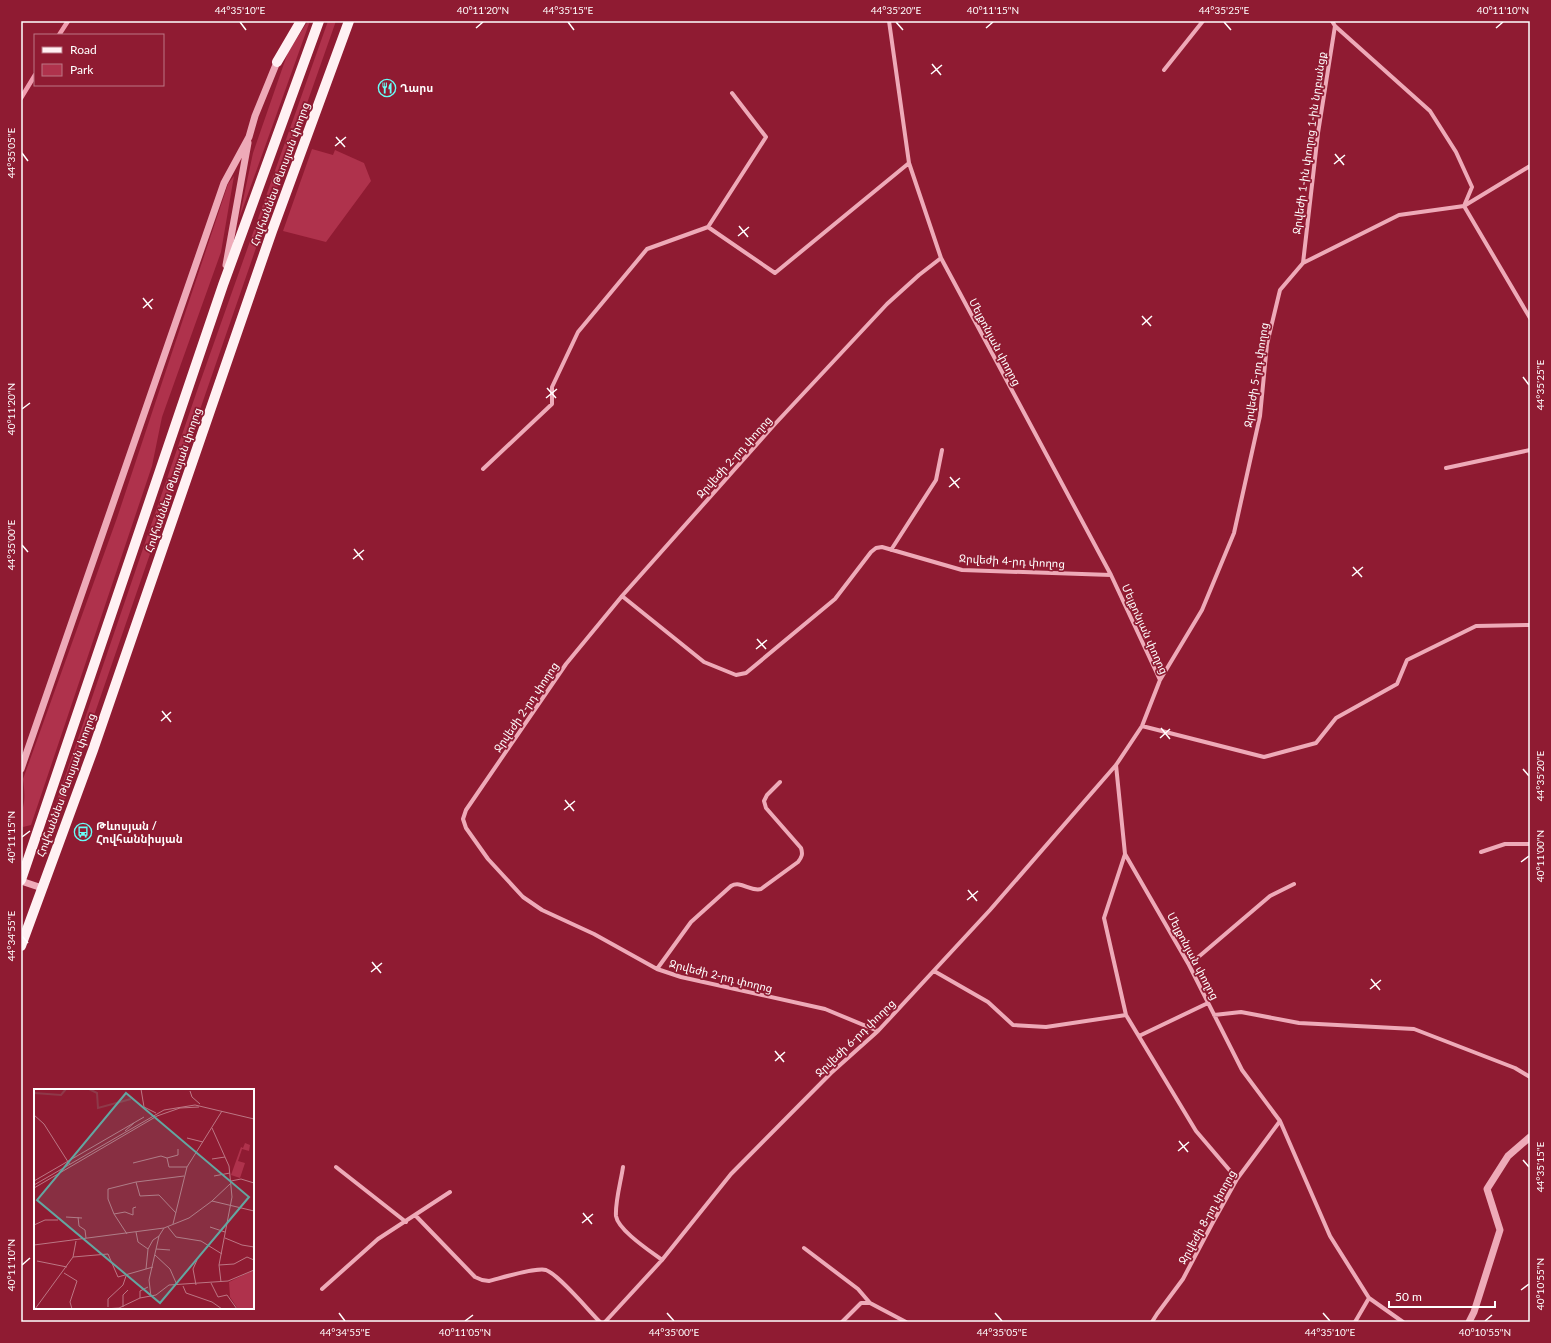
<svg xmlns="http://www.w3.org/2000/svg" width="1551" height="1343" viewBox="0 0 1551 1343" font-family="Lato,'Noto Sans Armenian',sans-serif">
<rect width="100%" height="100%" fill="#8f1b32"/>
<!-- green -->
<path fill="#af324c" d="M 308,21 L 310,21 L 239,219 L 253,153 L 288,52 Z
M 328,21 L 336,21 L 256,248 L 53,834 L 46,832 L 198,388 Z
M 312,149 L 333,155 L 335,150 L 364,163 L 371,181 L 326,242 L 283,231 Z
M 234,176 L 221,252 L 162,417 L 152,466 L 31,825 L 23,827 C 18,819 23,810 24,802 C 25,795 24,787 23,779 L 117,518 L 228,184 Z"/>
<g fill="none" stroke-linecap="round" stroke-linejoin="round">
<!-- stream -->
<path stroke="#f09daf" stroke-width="4.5" d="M 59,35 L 68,21
M 21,98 L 35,75"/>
<!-- minor -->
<path stroke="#eeaab8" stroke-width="4" d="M 889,21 L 909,163 L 941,258 L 1111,575 L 1160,680
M 1332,21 L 1335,26 L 1430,111 L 1456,152 L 1472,187 L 1464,206 L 1530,318
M 1164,70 L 1203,21
M 708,227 L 766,137 L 732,93
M 1303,263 L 1318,133 L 1335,26
M 1446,468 L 1530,450
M 483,469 L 552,404 L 552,387 L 578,332 L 647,249 L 708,227 L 775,273 L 909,163
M 891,550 L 936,480 L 942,450
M 622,596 L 704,662 L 736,675 L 746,673 L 835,599 L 871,552 L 876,548 L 882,547 L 962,570 L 1111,575
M 1142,726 L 1264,757 L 1316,743 L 1336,718 L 1397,684 L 1407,660 L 1476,626 L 1530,625
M 1116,765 L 1125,854 L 1189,965 L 1242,1070 L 1280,1121 L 1330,1236 L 1369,1298 L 1403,1322
M 1481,852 L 1505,844 L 1530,844
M 1125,854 L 1104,918 L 1126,1015 L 1196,1131 L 1237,1179
M 1189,965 L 1270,896 L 1294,884
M 657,969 L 691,922 L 731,886 C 741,880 750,892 761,889 L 798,862 C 802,857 803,854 801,848 L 766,808 L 764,801 L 767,795 L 780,782
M 934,971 L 988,1002 L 1013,1025 L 1046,1027 L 1126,1015
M 1214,1015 L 1241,1012 L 1299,1023 L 1414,1029 L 1515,1068 L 1530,1077
M 878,1031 L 825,1009 L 681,977 L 657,969 L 594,934 L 542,910 L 523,897 L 488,859 L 466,828 L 463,819 L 466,810 L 566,664 L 622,596 L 774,425 L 887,304 L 919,275 L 941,258
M 1139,1036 L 1208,1003
M 336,1167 L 406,1222
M 623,1167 C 621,1181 615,1202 616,1216 C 618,1230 650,1251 662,1260
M 415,1215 L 475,1277 L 482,1280 L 489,1281 C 501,1278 536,1267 546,1270 C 559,1275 589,1311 600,1322
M 804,1248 L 858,1289 L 870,1303
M 322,1289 L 378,1239 L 450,1192
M 605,1322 L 662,1260 L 731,1174 L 831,1073 L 878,1031 L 990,910 L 1116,765 L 1142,726 L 1160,680 L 1202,610 L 1234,533 L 1260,416 L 1267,344 L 1280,290 L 1303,263 L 1399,215 L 1464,206 L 1530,166
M 842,1322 L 861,1303 L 870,1303 L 906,1322
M 1152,1322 L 1157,1314 L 1183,1279 L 1212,1224 L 1237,1179 L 1280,1121
M 1355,1322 L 1369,1298"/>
<!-- tertiary -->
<path stroke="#eeaab8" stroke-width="7" d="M 226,265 L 248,143
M 21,769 L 224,183 L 249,137 L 255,116 L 277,62
M 21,881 L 42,888
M 1469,1322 L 1474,1312 L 1500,1230 L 1487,1189 L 1508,1156 L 1530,1137"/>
<!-- primary -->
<path stroke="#fff1f3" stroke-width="10" d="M 277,62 L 301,21
M 21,880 L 223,285 L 319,21
M 21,946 L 93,750 L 272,231 L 349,21"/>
</g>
<!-- ticks -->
<path fill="none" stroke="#fff" stroke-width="1.5" d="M 240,22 L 246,30M 568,22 L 574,30M 896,22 L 903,30M 1224,22 L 1231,30M 476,28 L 483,22M 986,28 L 993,22M 1496,28 L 1503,22M 932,64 L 941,75M 931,74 L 942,65M 336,137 L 345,147M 335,146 L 346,137M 22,153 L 28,161M 1335,154 L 1344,165M 1334,164 L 1345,155M 739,226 L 748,237M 738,236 L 749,227M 143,298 L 152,309M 143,308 L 153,299M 1142,316 L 1151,326M 1142,325 L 1152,316M 1523,377 L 1529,385M 547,388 L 556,398M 546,398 L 557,389M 22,409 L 30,403M 950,477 L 959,488M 949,487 L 960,478M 22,545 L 28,552M 354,549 L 363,560M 353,559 L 364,550M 1353,567 L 1362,577M 1352,576 L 1363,567M 757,639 L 766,649M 756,649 L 767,640M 162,711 L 171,722M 161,721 L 171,712M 1161,728 L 1170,739M 1160,738 L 1170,729M 1523,769 L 1529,776M 565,800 L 574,811M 564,810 L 575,801M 22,837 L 30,831M 1521,862 L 1529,856M 968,890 L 977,901M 967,900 L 978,891M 22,936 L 28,943M 372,962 L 381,973M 371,972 L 382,963M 1371,979 L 1380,990M 1370,989 L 1381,980M 775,1051 L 784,1062M 775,1061 L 785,1052M 1179,1141 L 1188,1152M 1178,1151 L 1189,1142M 1523,1160 L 1529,1167M 583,1213 L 592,1224M 582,1223 L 593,1214M 22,1265 L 30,1258M 1521,1290 L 1529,1284M 339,1313 L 345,1321M 667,1313 L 674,1321M 995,1313 L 1002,1321M 1323,1313 L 1330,1321M 465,1321 L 473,1315M 1485,1321 L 1492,1315"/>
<!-- icons -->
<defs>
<symbol id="restaurant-ring" viewBox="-11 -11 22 22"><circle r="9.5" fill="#8f1b32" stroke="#67fff8" stroke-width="1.5"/><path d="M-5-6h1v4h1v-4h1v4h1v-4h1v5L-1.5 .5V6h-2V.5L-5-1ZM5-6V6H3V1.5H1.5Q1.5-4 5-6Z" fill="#67fff8"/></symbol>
<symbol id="bus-ring" viewBox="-11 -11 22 22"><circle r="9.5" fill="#8f1b32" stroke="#67fff8" stroke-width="1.5"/><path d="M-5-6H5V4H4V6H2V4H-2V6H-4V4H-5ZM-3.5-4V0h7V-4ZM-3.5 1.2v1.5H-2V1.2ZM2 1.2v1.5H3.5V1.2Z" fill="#67fff8"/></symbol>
</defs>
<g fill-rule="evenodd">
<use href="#restaurant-ring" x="377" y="78" width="20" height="20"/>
<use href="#bus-ring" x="73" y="822" width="20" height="20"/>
</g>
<g text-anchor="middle" stroke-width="3.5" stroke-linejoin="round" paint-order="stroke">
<!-- poi labels -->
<g font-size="11" font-weight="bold" fill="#fff" stroke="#8f1b32" text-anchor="start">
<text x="400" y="92">Ղարս</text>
<text x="96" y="830">Թևոսյան /<tspan x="96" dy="13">Հովհաննիսյան</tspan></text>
</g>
<!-- street labels -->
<g font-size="11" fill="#fff" stroke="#8f1b32">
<text transform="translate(1309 143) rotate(-82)" y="4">Ջրվեժի 1-ին փողոց 1-ին նրբանցք</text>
<text transform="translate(280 174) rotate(-70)" y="4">Հովհաննես Թևոսյան փողոց</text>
<text transform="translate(995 342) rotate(62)" y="4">Մելքոնյան փողոց</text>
<text transform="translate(1256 375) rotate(-81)" y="4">Ջրվեժի 5-րդ փողոց</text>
<text transform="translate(734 457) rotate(-48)" y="4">Ջրվեժի 2-րդ փողոց</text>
<text transform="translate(173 480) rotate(-71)" y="4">Հովհաննես Թևոսյան փողոց</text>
<text transform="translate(1012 561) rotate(3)" y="4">Ջրվեժի 4-րդ փողոց</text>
<text transform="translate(1145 629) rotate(66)" y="4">Մելքոնյան փողոց</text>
<text transform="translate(526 707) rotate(-56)" y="4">Ջրվեժի 2-րդ փողոց</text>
<text transform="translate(66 785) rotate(-70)" y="4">Հովհաննես Թևոսյան փողոց</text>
<text transform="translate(1193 956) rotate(62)" y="4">Մելքոնյան փողոց</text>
<text transform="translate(721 976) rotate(14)" y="4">Ջրվեժի 2-րդ փողոց</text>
<text transform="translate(855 1038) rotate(-44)" y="4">Ջրվեժի 6-րդ փողոց</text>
<text transform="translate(1207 1217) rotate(-61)" y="4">Ջրվեժի 8-րդ փողոց</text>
</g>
</g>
<!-- overview -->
<g transform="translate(34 1089)">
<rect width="220" height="220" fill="#8f1b32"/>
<path d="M 211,54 L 216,56 L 215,62 L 208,60 L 204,72 L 211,74 L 206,89 L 197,86 L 207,58 L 209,59 ZM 220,181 L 220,220 L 204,220 L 196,208 L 195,193 Z" fill="#af324c"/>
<path fill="none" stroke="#8e3949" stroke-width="2" d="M 55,0 L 63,4 L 64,19 L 97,10M 0,4 L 27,6 L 32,0"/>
<path fill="none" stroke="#bc7684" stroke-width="1" d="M 107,0 L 110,18 L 122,24M 156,2 L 158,8 L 166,15M 0,26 L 10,35 L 36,76M 178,39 L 195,77 L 198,108 L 185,176 L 187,193M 91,42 L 100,34M 153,49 L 169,53M 133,69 L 144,66 L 144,60M 178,70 L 191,68M 99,74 L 127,67 L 133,69 L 135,78 L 153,78M 180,87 L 196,84M 0,92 L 110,28M 197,92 L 207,90 L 220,94M 102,93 L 106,107 L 125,106 L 142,124M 0,96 L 130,21 L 161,16 L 220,30M 0,99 L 123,27 L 146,19 L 165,18M 178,112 L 196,95M 80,125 L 91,123 L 99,126 L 99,119 L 102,118M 32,128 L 48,129M 44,128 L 45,137 L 51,141 L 52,149M 139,135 L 153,78 L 188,22M 0,136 L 11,131 L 24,131M 134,138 L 142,148 L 167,152 L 188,165M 176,138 L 191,143M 102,143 L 104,153 L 114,160M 93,145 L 80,125 L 74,110 L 74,100 L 102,93 L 150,87M 191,149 L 208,156 L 220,158M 0,156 L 130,139 L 155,129 L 178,112 L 220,122M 122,160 L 136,161M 121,166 L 136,180 L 143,196M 39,168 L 74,165 L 84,188 L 119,178M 3,172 L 33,178M 185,176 L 200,175 L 213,168 L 220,171M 112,180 L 114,160 L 119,151 L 125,147M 30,184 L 43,192 L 36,213 L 38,220M 177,194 L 184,208 L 193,206 L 203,220M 162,196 L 159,180 L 163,171M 149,197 L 152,204 L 178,213 L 188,220M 117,208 L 115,191 L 125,147 L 130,139M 106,209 L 106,202 L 114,198M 74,218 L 74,210 L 89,196 L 92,187M 89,218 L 89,206 L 94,201M 1,220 L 39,168 L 42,152M 70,220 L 85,219 L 106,209 L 122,206 L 135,196 L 194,192 L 220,181"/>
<path fill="#63a6a1" fill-opacity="0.15" stroke="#63a6a1" stroke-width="2" d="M 92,4 L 215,108 L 126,214 L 3,111 Z"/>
<rect width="220" height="220" fill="none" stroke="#fff" stroke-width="2"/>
</g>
<!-- border -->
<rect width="1551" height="1343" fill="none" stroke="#8f1b32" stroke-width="44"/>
<!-- legend -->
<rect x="34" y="34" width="130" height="52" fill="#8f1b32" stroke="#bc7684"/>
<rect x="42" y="47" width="20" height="6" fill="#fff1f3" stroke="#bc7684"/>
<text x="70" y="54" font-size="12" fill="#ffffff">Road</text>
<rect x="42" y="64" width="20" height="12" fill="#af324c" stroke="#bc7684"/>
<text x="70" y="74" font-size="12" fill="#ffffff">Park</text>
<!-- scale -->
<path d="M1389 1301v6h106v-6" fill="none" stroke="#ffffff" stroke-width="2"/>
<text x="1395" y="1301" font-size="12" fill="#ffffff" stroke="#8f1b32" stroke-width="3" paint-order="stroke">50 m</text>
<rect x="22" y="22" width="1507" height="1299" fill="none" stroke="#fff" stroke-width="1.5"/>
<g font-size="10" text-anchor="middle" fill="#fff">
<text x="240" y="14">44°35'10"E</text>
<text x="483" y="14">40°11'20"N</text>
<text x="568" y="14">44°35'15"E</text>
<text x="896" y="14">44°35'20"E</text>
<text x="993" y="14">40°11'15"N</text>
<text x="1224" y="14">44°35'25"E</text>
<text x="1503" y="14">40°11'10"N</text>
<text transform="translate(11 153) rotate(-90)" y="4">44°35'05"E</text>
<text transform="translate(1540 385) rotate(-90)" y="4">44°35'25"E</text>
<text transform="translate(11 409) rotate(-90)" y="4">40°11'20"N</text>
<text transform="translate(11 545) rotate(-90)" y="4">44°35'00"E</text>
<text transform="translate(1540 776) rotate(-90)" y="4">44°35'20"E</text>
<text transform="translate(11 837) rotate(-90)" y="4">40°11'15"N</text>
<text transform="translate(1540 856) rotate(-90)" y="4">40°11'00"N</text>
<text transform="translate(11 936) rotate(-90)" y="4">44°34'55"E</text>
<text transform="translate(1540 1167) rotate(-90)" y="4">44°35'15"E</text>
<text transform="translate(11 1265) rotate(-90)" y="4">40°11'10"N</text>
<text transform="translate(1540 1284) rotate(-90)" y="4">40°10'55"N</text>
<text x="345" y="1336">44°34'55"E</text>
<text x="465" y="1336">40°11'05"N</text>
<text x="674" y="1336">44°35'00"E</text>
<text x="1002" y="1336">44°35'05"E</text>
<text x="1330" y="1336">44°35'10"E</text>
<text x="1485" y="1336">40°10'55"N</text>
</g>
</svg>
